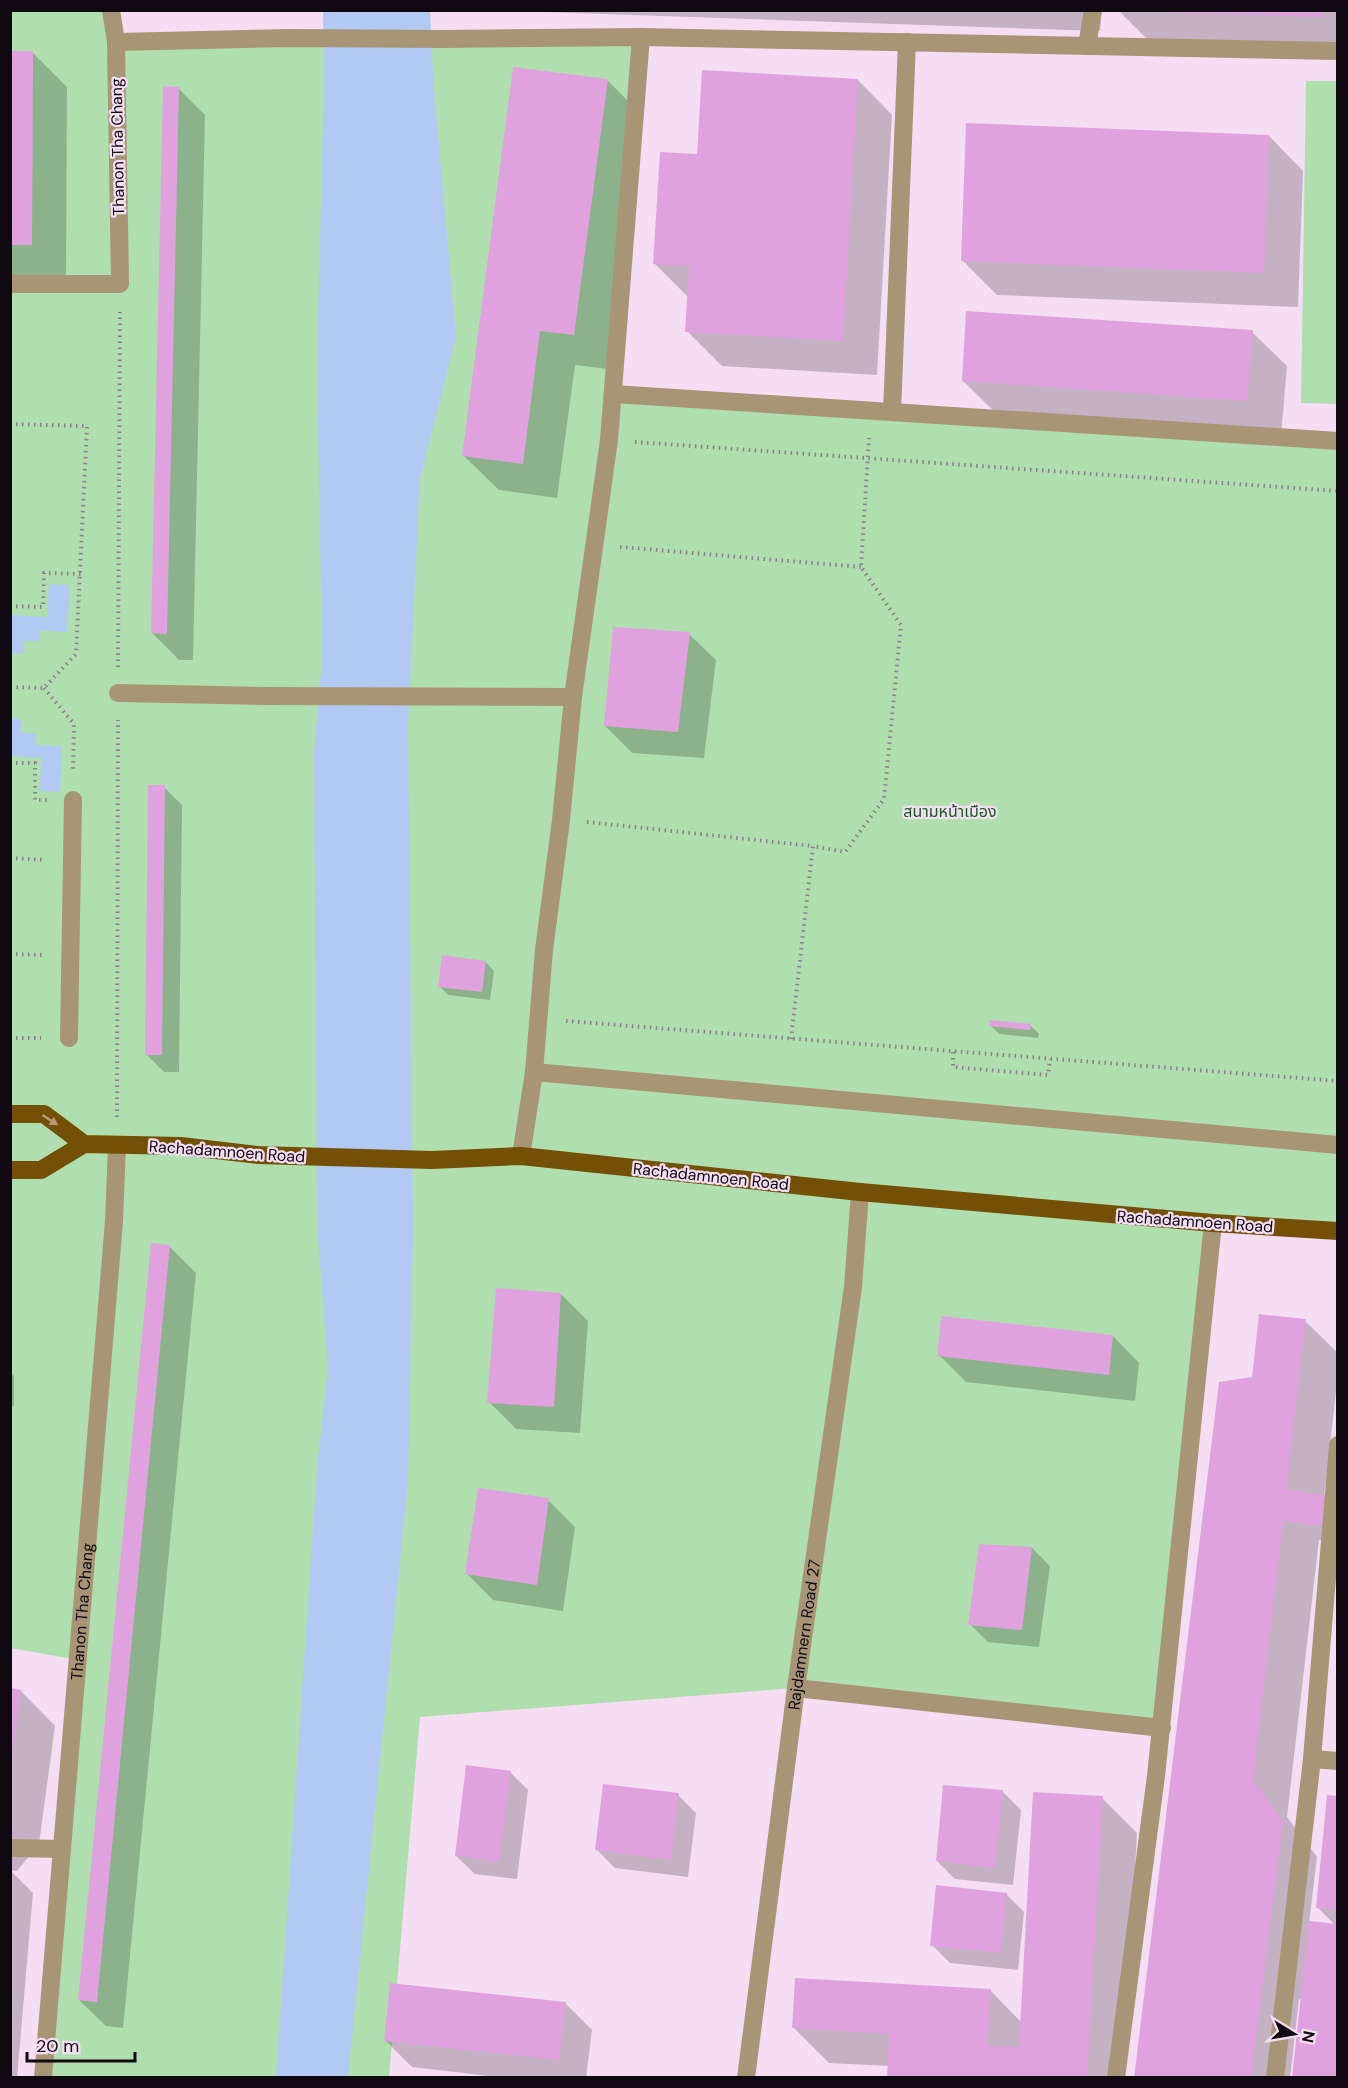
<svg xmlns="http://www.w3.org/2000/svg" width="1348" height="2088" viewBox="0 0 1348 2088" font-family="'DM Sans','Noto Sans Thai',sans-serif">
<rect width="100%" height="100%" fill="#f5def4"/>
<!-- green -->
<path fill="#b0dfaf" d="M 10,11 L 111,11 L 116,42 L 641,37 L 614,394 L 1337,442 L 1337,1231 L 1213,1223 L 1162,1728 L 796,1688 L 420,1717 L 389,2077 L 43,2077 L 78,1660 L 10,1648 Z
M 1306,81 L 1337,81 L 1337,404 L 1301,403 Z"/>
<!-- water -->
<path fill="#b2c9f4" d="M 323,11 L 430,11 L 433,78 L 456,337 L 420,479 L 408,725 L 413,1231 L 408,1482 L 348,2077 L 276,2078 L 317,1469 L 328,1368 L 317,1225 L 314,752 L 322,658 L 317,355 L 324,86 Z
M 49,584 L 70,585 L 67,632 L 40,630 L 40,641 L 24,641 L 23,654 L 11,653 L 11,657 L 11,615 L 47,617 Z
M 11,718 L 21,719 L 21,733 L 36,733 L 35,745 L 62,746 L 60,792 L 40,791 L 41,758 L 11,756 Z"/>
<!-- shadow -->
<path fill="#0003" d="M 485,10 L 1102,10 L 1100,31 Z
M 1338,10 L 1338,50 L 1154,46 L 1119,11 Z
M 10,52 L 32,52 L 67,87 L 66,279 L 10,279 Z
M 607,80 L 642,115 L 608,369 L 575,365 L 557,498 L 499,490 L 464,456 Z
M 858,80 L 892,115 L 877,375 L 722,366 L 687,331 L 689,298 L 655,264 L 698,156 Z
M 178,88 L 205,115 L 193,660 L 179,660 L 152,633 Z
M 1269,136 L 1303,171 L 1298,307 L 997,295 L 962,260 Z
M 1252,332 L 1287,366 L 1281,435 L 998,415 L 963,381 Z
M 689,634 L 716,660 L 704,758 L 632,753 L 605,726 Z
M 164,787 L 182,805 L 179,1072 L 164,1072 L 146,1054 Z
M 486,962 L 494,971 L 490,1000 L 448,995 L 439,986 Z
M 1030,1025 L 1039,1034 L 1038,1038 L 999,1034 L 991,1026 Z
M 169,1246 L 196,1273 L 123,2028 L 106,2026 L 79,2000 Z
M 561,1294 L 588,1321 L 580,1433 L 516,1429 L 489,1402 Z
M 1305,1321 L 1338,1353 L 1338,1374 L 1324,1497 L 1338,1543 L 1319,1540 L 1287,1817 L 1317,1857 L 1309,1923 L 1336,1926 L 1317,1907 L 1338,1798 L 1338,2078 L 1302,2000 L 1299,1999 L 1290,2078 L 1135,2078 L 1253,1378 Z
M 1113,1336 L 1139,1363 L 1135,1401 L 966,1382 L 939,1355 Z
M 10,1372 L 14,1376 L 14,1406 L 10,1406 Z
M 548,1500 L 575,1527 L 563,1611 L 493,1600 L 467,1574 Z
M 1032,1548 L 1050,1566 L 1039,1647 L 988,1642 L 970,1624 Z
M 10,1690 L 21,1691 L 55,1726 L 39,1844 L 17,1871 L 10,1870 Z
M 510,1772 L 528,1790 L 517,1879 L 475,1874 L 456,1856 Z
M 1003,1792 L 1021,1810 L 1013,1885 L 955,1879 L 937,1861 Z
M 678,1795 L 696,1813 L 688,1877 L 615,1868 L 597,1850 Z
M 1102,1798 L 1137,1833 L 1123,2078 L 888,2078 L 889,2066 L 829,2063 L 794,2028 L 990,1990 L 1021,2022 Z
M 10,1870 L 33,1893 L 17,2078 L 10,2078 Z
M 1006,1894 L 1024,1912 L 1018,1970 L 950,1963 L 932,1945 Z
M 565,2003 L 592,2030 L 586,2078 L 506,2078 L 412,2067 L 386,2041 Z"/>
<!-- building -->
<path fill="#e0a2df" d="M 1156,10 L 1323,10 L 1322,17 L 1156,12 Z
M 10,51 L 33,51 L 32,245 L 10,245 Z
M 513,67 L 608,79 L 574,335 L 540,331 L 523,464 L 462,456 Z
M 702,70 L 858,79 L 843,341 L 685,332 L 689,266 L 653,264 L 660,152 L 697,154 Z
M 163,86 L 179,87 L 167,634 L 151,633 Z
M 966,123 L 1269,135 L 1264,273 L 961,261 Z
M 966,311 L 1253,330 L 1247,401 L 962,381 Z
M 613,627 L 690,632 L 678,732 L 604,726 Z
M 148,785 L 165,785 L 162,1055 L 145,1055 Z
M 442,955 L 486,961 L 482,992 L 438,987 Z
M 989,1020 L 1031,1024 L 1030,1030 L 989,1026 Z
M 151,1243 L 170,1245 L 97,2002 L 78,2000 Z
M 496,1288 L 561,1293 L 554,1407 L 487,1403 Z
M 1259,1314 L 1306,1319 L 1286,1490 L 1338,1497 L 1338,1528 L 1283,1521 L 1253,1781 L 1283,1821 L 1251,2078 L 1134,2078 L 1219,1382 L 1252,1377 Z
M 941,1316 L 1113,1335 L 1109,1375 L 937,1356 Z
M 478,1488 L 549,1498 L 537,1585 L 465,1574 Z
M 979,1544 L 1032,1547 L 1022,1630 L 968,1625 Z
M 10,1688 L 21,1690 L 12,1758 L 10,1758 Z
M 466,1765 L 511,1771 L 499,1862 L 455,1856 Z
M 603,1784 L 679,1793 L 671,1860 L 595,1850 Z
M 943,1785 L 1003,1790 L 995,1868 L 936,1861 Z
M 1033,1792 L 1103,1796 L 1087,2078 L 887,2078 L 889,2034 L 792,2028 L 795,1978 L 991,1989 L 987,2046 L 1019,2047 Z
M 1327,1795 L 1338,1796 L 1338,1910 L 1316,1908 Z
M 936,1885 L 1007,1893 L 1001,1953 L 930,1946 Z
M 1309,1921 L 1338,1924 L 1338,2078 L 1292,2078 Z
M 390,1983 L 566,2002 L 559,2060 L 384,2041 Z"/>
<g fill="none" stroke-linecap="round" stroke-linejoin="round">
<!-- path -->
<path stroke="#8d7d8d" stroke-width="4" stroke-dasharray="1.5 4.5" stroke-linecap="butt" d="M 10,424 L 87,426 L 76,654 L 44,688 L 10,687
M 635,442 L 1338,491
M 620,547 L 861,567
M 10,606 L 43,607 L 44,573 L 81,574
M 118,667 L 120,312
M 44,688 L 74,724 L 73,773
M 10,763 L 35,763 L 35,800 L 48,800
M 587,822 L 813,846
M 10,858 L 44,860
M 10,954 L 43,955
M 566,1021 L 1338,1081
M 10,1038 L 41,1038
M 791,1039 L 813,846 L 845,852 L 884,799 L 901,625 L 861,567 L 869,438
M 953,1052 L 953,1067 L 1048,1075 L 1050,1059
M 117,1117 L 118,720"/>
<!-- minor -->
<g stroke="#a89576" stroke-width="18">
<path d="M 116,42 L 289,38 L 444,39 L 641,37 L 1338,51"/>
<path d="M 1087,46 L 1093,10"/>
<path d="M 10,284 L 120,284 L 116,42 L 111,10"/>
<path d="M 614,394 L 1338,441"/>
<path d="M 892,412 L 907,42"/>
<path d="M 118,693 L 264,696 L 573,697"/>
<path d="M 69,1038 L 73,800"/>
<path d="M 534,1072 L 1338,1145"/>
<path d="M 521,1156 L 534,1072 L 544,950 L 561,820 L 573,697 L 609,440 L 641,37"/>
<path d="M 1338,1445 L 1312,1759 L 1338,1761"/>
<path d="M 796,1688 L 1162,1728"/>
<path d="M 10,1848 L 62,1849"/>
<path id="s1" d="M 43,2078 L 114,1221 L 117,1145"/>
<path id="s2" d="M 746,2078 L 796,1688 L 853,1287 L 860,1192"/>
<path d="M 1116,2078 L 1156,1776 L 1213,1223"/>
<path d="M 1275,2078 L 1312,1759"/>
</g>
<!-- major -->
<path stroke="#735005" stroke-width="18" d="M 10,1114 L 44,1114 L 84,1144
M 10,1170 L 41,1170 L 84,1144 L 181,1146 L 258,1155 L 432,1160 L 521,1156 L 860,1192 L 1213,1223 L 1338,1231"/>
</g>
<!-- one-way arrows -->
<defs><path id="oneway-solid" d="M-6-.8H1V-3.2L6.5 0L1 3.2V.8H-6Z" transform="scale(1.5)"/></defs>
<use fill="#b4977c" href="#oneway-solid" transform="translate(50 1120) rotate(33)"/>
<g text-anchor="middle" stroke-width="4.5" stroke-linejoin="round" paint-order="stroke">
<!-- street labels -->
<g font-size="16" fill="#110911" stroke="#f5def4">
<text transform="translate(117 147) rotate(-91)" y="6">Thanon Tha Chang</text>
<text transform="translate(227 1151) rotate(4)" y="6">Rachadamnoen Road</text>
<text transform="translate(711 1176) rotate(6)" y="6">Rachadamnoen Road</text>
<text transform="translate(1195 1221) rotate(4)" y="6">Rachadamnoen Road</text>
<text dy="6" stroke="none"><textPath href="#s1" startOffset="468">Thanon Tha Chang</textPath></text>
<text dy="6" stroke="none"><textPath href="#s2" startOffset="447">Rajdamnern Road 27</textPath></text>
</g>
<!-- park labels -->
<g font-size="16" fill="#1b5b20" stroke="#f5def4">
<text x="950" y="817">สนามหน้าเมือง</text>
</g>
</g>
<!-- border -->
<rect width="1348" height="2088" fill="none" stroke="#110911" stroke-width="24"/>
<!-- north arrow -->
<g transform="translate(1294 2034) rotate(101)" stroke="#f5def4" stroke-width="4.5" paint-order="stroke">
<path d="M0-4.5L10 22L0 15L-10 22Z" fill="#110911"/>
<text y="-9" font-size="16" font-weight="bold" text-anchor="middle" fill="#110911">N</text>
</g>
<!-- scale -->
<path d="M27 2052v9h108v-9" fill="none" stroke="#110911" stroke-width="3"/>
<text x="36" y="2052" font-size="18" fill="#110911" stroke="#f5def4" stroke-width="4.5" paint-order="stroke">20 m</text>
</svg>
